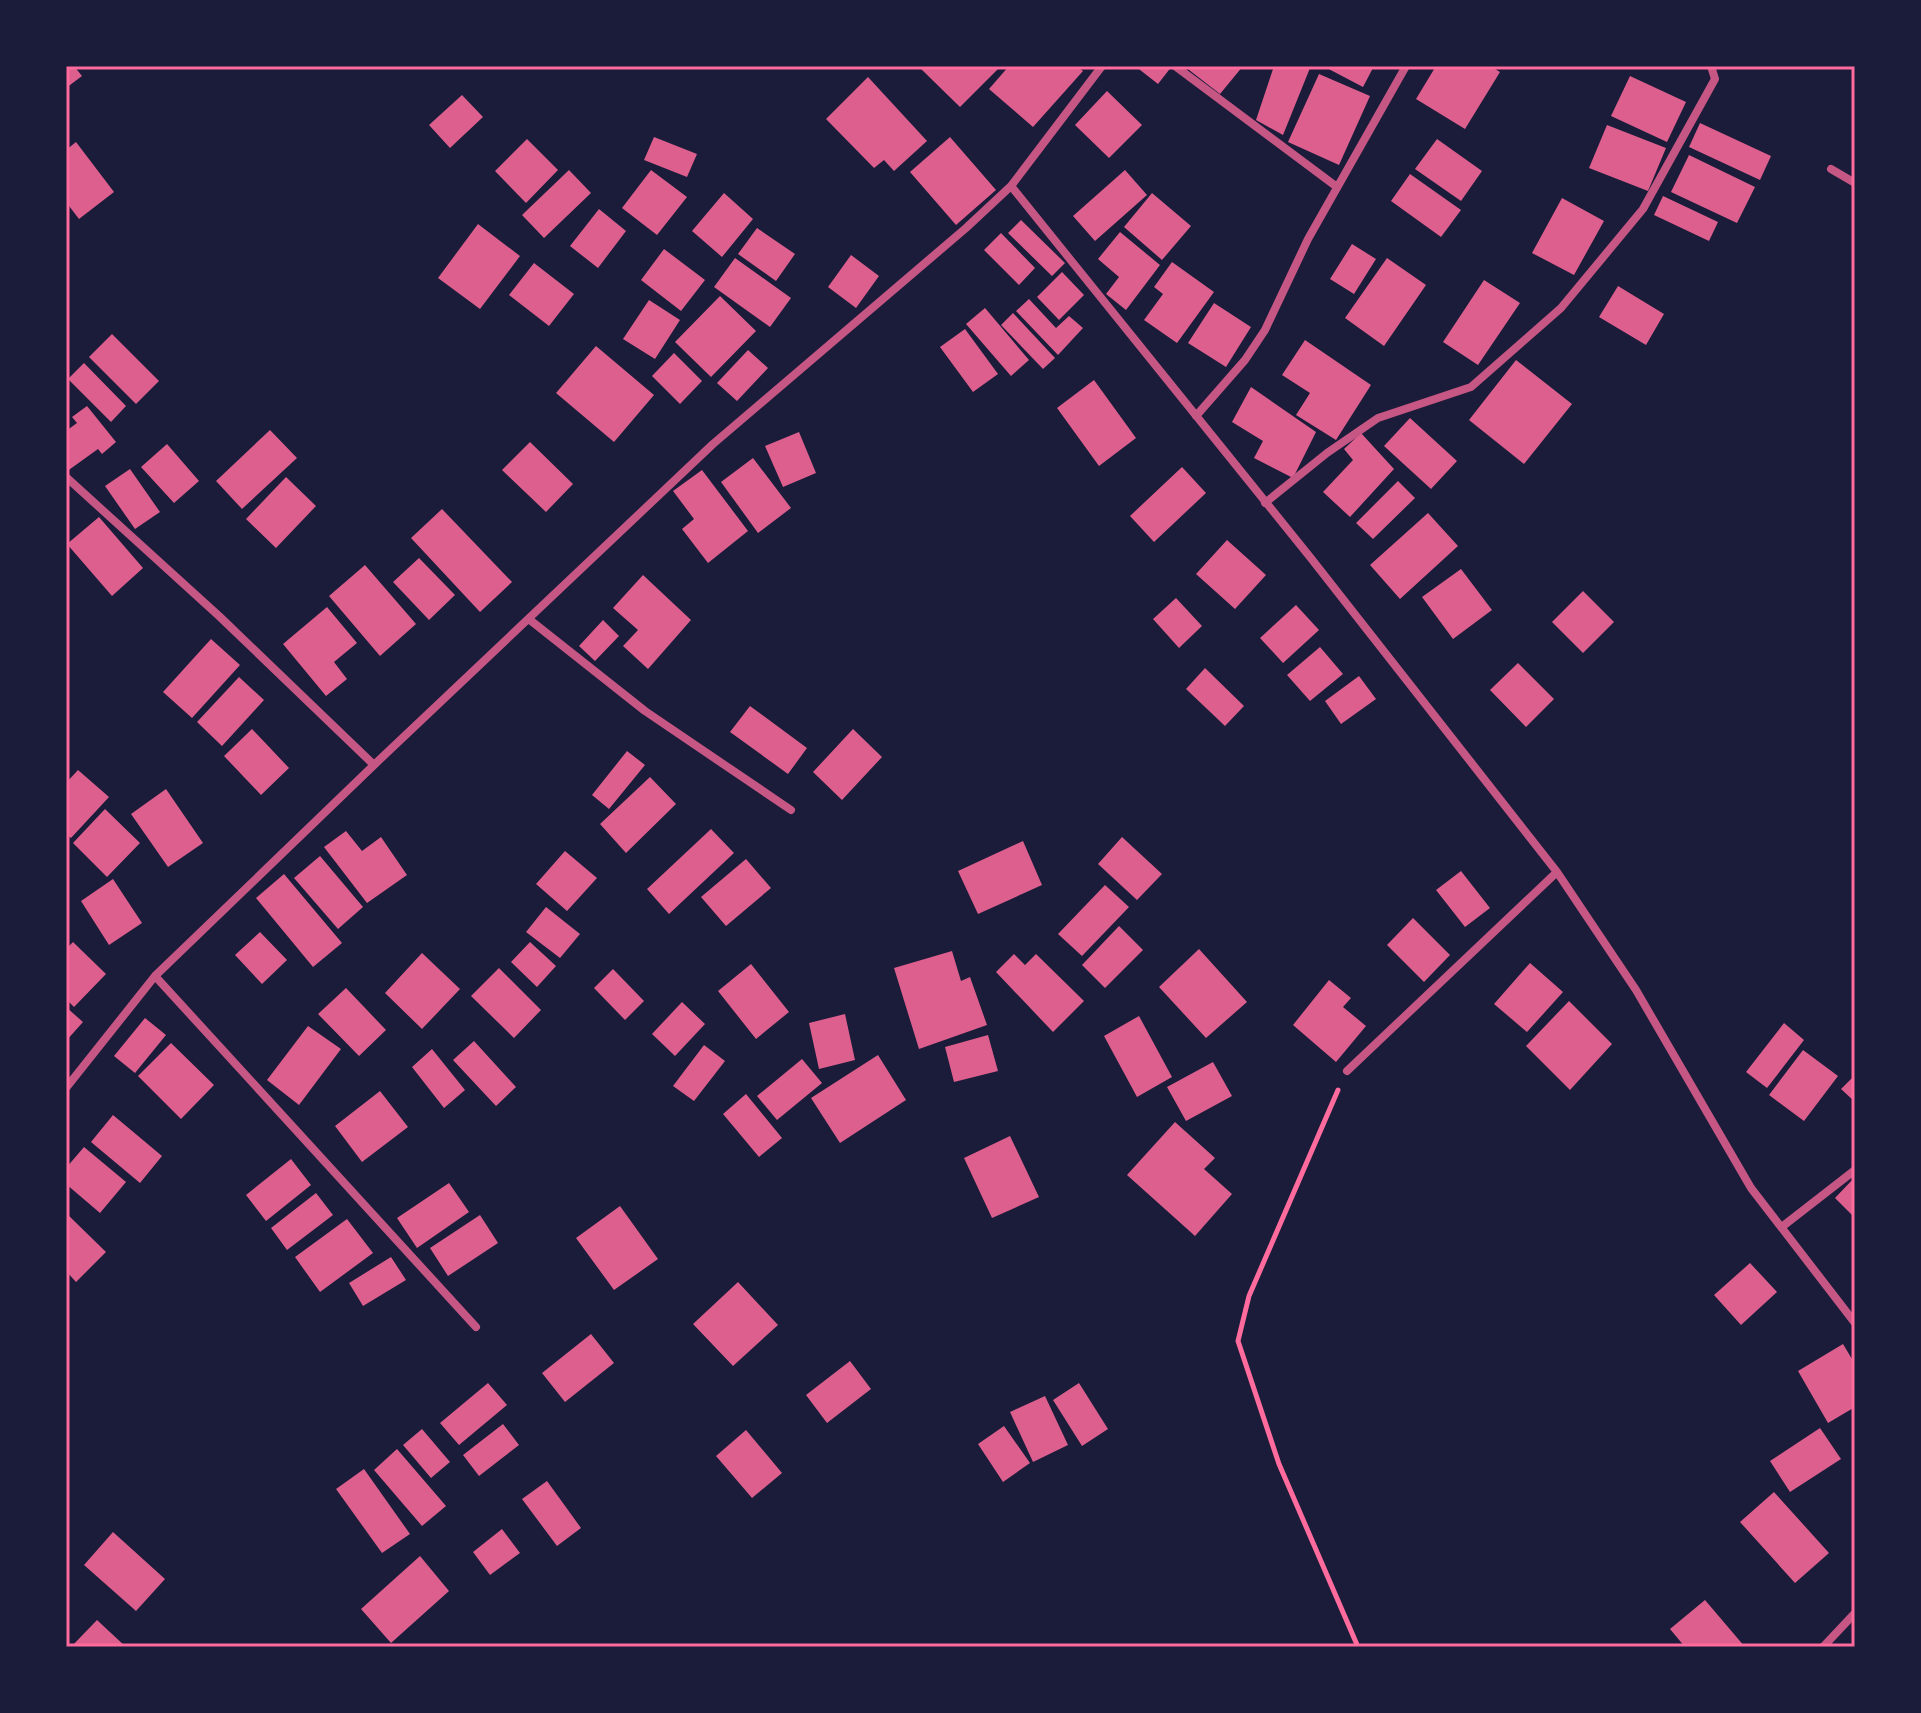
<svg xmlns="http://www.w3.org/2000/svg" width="1921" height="1713" viewBox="0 0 1921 1713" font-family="'IBM Plex Sans',sans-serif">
<rect width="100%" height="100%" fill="#1b1b3a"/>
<!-- building -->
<path fill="#dd5f8e" d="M 66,66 L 74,66 L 82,76 L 66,88 Z
M 918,66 L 994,66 L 998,69 L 960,107 Z
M 1009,66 L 1077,66 L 1083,71 L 1033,127 L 989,89 Z
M 1135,66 L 1172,66 L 1158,84 Z
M 1184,66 L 1243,66 L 1220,94 Z
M 1274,66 L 1310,68 L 1283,135 L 1256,120 Z
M 1323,66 L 1374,66 L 1363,87 Z
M 1436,66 L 1490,66 L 1500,72 L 1465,129 L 1416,99 Z
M 1319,74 L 1370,96 L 1339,165 L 1288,142 Z
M 1630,76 L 1686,102 L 1667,142 L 1611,116 Z
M 868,77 L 927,141 L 894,171 L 884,160 L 874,168 L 826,119 Z
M 1107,91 L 1142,125 L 1109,158 L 1075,125 Z
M 462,95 L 483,117 L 450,148 L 429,125 Z
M 1700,123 L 1771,156 L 1760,180 L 1689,147 Z
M 1607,125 L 1666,148 L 1648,191 L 1589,168 Z
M 654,137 L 697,154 L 687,177 L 644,160 Z
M 950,137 L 996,190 L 956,225 L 910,172 Z
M 527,139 L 558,170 L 526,203 L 495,171 Z
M 1437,139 L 1482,171 L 1461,201 L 1415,169 Z
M 76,142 L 114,192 L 79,219 L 66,202 L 66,150 Z
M 1689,155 L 1755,187 L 1737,223 L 1671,192 Z
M 569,170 L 591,193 L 544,238 L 522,215 Z
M 651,170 L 687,197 L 657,235 L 622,208 Z
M 1125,170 L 1147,195 L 1095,241 L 1073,216 Z
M 1410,174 L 1461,210 L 1441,237 L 1391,201 Z
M 724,193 L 753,219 L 722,257 L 692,231 Z
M 1152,193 L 1191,226 L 1162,260 L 1124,227 Z
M 1663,196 L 1718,222 L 1709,241 L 1654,215 Z
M 1562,198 L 1604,221 L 1574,275 L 1532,253 Z
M 599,209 L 626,231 L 598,268 L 570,246 Z
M 1021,220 L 1065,263 L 1052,276 L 1008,233 Z
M 478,224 L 520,256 L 480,309 L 438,278 Z
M 757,228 L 795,254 L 776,281 L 738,254 Z
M 1120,232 L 1160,265 L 1126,310 L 1106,294 L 1119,277 L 1098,259 Z
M 1001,233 L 1035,268 L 1019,285 L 984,250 Z
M 1352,244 L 1376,259 L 1354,294 L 1330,279 Z
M 664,249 L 705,280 L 681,311 L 641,280 Z
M 851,255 L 879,276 L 856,308 L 828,287 Z
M 735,258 L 791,298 L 770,327 L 714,287 Z
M 1387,258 L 1426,285 L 1384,346 L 1345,318 Z
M 1172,262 L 1214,292 L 1177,343 L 1144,320 L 1163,294 L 1154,287 Z
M 534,263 L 574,294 L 549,326 L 509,295 Z
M 1062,272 L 1084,295 L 1059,320 L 1037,297 Z
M 1484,280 L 1520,303 L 1478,365 L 1443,342 Z
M 1618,286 L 1664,314 L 1646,345 L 1599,317 Z
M 720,296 L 756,331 L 711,377 L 675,342 Z
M 1029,299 L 1056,328 L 1069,316 L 1083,328 L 1058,355 L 1016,311 Z
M 649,300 L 680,320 L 655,359 L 623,339 Z
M 1214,303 L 1251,327 L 1226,367 L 1188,343 Z
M 985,308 L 1029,360 L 1011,376 L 966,324 Z
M 1013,313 L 1055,358 L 1043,369 L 1001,325 Z
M 965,329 L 998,374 L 973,392 L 940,347 Z
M 112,334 L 159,381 L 136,404 L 89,357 Z
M 1305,340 L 1371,385 L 1336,440 L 1296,415 L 1310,393 L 1282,375 Z
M 596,346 L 654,395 L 614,442 L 556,393 Z
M 748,350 L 768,368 L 737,401 L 717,383 Z
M 674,353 L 702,381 L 680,404 L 652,376 Z
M 1516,360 L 1572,404 L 1524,464 L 1469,420 Z
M 84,363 L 126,406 L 111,422 L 68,379 Z
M 1094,380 L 1136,438 L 1099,466 L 1057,408 Z
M 1251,387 L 1316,432 L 1293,478 L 1254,458 L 1263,441 L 1232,422 Z
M 87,406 L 116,442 L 102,454 L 98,449 L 66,472 L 66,431 L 77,423 L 72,417 Z
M 1410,418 L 1457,461 L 1431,489 L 1384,446 Z
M 270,430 L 297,458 L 242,509 L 216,481 Z
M 799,432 L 816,473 L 783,487 L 765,446 Z
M 1361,433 L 1394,469 L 1350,517 L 1323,492 L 1353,460 L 1344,449 Z
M 530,442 L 573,484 L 546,512 L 502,470 Z
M 167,444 L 199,481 L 174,503 L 141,467 Z
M 753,458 L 791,508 L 758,533 L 721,482 Z
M 1182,467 L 1206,493 L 1154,542 L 1130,516 Z
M 130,469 L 160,512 L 135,529 L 105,486 Z
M 702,470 L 748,531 L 708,563 L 682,529 L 694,519 L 673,491 Z
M 286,477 L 316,506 L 276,548 L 246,519 Z
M 1398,481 L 1415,498 L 1373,539 L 1356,523 Z
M 442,509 L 512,582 L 480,612 L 411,538 Z
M 1428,513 L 1458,546 L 1400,599 L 1370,565 Z
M 99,517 L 143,568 L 112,596 L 67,544 Z
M 1227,540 L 1266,575 L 1235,609 L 1196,574 Z
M 419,558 L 455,595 L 429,620 L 393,582 Z
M 365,565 L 416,624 L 380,656 L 329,596 Z
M 1461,569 L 1492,610 L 1453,639 L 1422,597 Z
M 643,575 L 691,620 L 648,669 L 623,646 L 638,630 L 613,608 Z
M 1583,591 L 1614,622 L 1583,653 L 1552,622 Z
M 1176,598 L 1202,626 L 1179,648 L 1153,619 Z
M 1296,605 L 1319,630 L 1283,663 L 1260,638 Z
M 327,607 L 357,643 L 334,662 L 347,679 L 326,696 L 283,644 Z
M 603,620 L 619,636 L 595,661 L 579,646 Z
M 211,639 L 240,665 L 192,718 L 163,692 Z
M 1320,647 L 1343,674 L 1310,701 L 1287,675 Z
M 1518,663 L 1554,699 L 1526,727 L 1490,690 Z
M 1205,668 L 1244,706 L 1225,726 L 1186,689 Z
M 1359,676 L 1376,699 L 1341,724 L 1325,701 Z
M 239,677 L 264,700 L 222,746 L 197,722 Z
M 750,706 L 807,748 L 788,774 L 730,732 Z
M 252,729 L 289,768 L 261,795 L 224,756 Z
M 853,729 L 882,757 L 842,800 L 813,772 Z
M 627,751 L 645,765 L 609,809 L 592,795 Z
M 78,770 L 109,797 L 71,838 L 66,834 L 66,783 Z
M 650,777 L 676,804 L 626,853 L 600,824 Z
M 166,789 L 203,843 L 168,867 L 131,814 Z
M 105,809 L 140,843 L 107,877 L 73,843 Z
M 711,829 L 734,853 L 669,914 L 647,889 Z
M 346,831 L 362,851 L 381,837 L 407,875 L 367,903 L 324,847 Z
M 1122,837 L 1162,874 L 1137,900 L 1098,864 Z
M 1023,841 L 1042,885 L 978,914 L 958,871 Z
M 565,851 L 597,878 L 567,911 L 536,884 Z
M 320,856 L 363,907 L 338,929 L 294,878 Z
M 746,859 L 771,888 L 726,926 L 701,897 Z
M 1461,871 L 1490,908 L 1465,927 L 1436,890 Z
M 284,874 L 342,943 L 313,967 L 256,898 Z
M 113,879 L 142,923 L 109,945 L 81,901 Z
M 1105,885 L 1129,907 L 1082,956 L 1058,934 Z
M 546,907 L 580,934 L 560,958 L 526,932 Z
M 1413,918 L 1450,955 L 1424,982 L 1387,945 Z
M 1119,926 L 1143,950 L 1105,988 L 1082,965 Z
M 260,932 L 287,960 L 262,984 L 235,955 Z
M 73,942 L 106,974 L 74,1007 L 66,999 L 66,949 Z
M 530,942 L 556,966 L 537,987 L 511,962 Z
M 1199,949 L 1247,1002 L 1206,1038 L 1159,987 Z
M 952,951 L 961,981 L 970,977 L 987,1025 L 919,1049 L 894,968 Z
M 422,953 L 460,989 L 422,1029 L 385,993 Z
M 1014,954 L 1025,965 L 1036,954 L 1084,1001 L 1053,1032 L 996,972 Z
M 1530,963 L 1563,992 L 1527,1032 L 1494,1004 Z
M 751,964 L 789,1012 L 756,1039 L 718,991 Z
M 499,968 L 541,1010 L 514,1038 L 471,996 Z
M 613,969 L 644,1001 L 625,1020 L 594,988 Z
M 1329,980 L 1351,998 L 1343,1007 L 1366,1026 L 1336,1062 L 1293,1025 Z
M 346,988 L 386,1030 L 359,1056 L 318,1014 Z
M 1569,1001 L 1612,1044 L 1570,1090 L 1526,1046 Z
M 682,1002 L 705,1024 L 675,1056 L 652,1034 Z
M 66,1007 L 83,1022 L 66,1041 Z
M 845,1014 L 855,1060 L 819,1069 L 809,1023 Z
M 1139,1016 L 1172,1077 L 1137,1097 L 1104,1036 Z
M 145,1018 L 166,1035 L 135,1073 L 114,1056 Z
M 1784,1023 L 1804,1040 L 1767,1088 L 1746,1072 Z
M 308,1026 L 341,1049 L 299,1105 L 267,1080 Z
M 988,1035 L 998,1071 L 954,1082 L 945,1047 Z
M 474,1041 L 516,1087 L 496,1106 L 453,1060 Z
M 171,1043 L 214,1085 L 181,1119 L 138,1076 Z
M 704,1045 L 725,1061 L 694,1101 L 673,1086 Z
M 432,1049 L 465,1090 L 444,1108 L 412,1067 Z
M 1803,1050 L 1838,1076 L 1804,1121 L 1769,1095 Z
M 878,1055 L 906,1100 L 840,1143 L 811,1098 Z
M 802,1059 L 822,1083 L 777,1120 L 757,1096 Z
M 1213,1062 L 1232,1096 L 1186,1121 L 1167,1087 Z
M 1855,1075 L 1855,1102 L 1841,1089 Z
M 380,1091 L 408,1127 L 362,1162 L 335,1126 Z
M 746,1094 L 782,1138 L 759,1157 L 723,1114 Z
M 113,1115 L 162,1156 L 140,1183 L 91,1142 Z
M 1175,1122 L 1215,1158 L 1204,1169 L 1232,1194 L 1195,1236 L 1127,1175 Z
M 1010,1136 L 1039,1197 L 992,1218 L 964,1158 Z
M 84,1147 L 126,1182 L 100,1213 L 66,1184 L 66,1168 Z
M 291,1159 L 311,1185 L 266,1221 L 246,1195 Z
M 1855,1177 L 1855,1218 L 1835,1198 Z
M 449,1183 L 469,1212 L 417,1248 L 397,1218 Z
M 316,1193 L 333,1215 L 287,1250 L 271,1228 Z
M 620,1206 L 658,1259 L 614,1290 L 576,1238 Z
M 66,1213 L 106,1252 L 76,1282 L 66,1271 Z
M 480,1215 L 498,1243 L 448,1276 L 430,1248 Z
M 347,1219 L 373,1253 L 320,1292 L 295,1257 Z
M 391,1257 L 406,1280 L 363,1306 L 349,1283 Z
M 1750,1263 L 1777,1292 L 1741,1325 L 1714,1295 Z
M 738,1282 L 778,1325 L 733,1366 L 693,1324 Z
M 591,1334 L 614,1363 L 565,1402 L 542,1373 Z
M 1843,1344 L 1855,1364 L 1855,1407 L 1828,1423 L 1798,1371 Z
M 850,1361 L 871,1389 L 827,1423 L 806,1395 Z
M 488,1383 L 507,1405 L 459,1445 L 440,1423 Z
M 1079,1383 L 1108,1429 L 1082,1446 L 1053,1400 Z
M 1045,1396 L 1068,1445 L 1033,1462 L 1010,1412 Z
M 503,1424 L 519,1445 L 479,1476 L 463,1455 Z
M 1004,1426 L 1030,1463 L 1003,1482 L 978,1444 Z
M 1820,1428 L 1841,1459 L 1790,1492 L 1770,1461 Z
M 422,1429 L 450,1462 L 431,1478 L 403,1445 Z
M 746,1430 L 782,1473 L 752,1498 L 716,1456 Z
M 397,1449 L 446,1506 L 422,1526 L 374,1470 Z
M 364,1469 L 410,1534 L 382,1553 L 336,1489 Z
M 547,1481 L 581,1528 L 557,1546 L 522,1499 Z
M 1774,1492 L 1829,1553 L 1795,1583 L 1740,1522 Z
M 502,1529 L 520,1553 L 490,1575 L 473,1552 Z
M 113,1532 L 165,1579 L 136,1611 L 84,1565 Z
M 420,1556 L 449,1591 L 391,1643 L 361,1609 Z
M 1705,1600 L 1745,1647 L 1685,1647 L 1670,1629 Z
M 97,1620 L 126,1647 L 71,1647 Z"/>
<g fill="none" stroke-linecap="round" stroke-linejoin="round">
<!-- path -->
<path stroke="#ff6b9d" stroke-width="5" d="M 1338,1090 L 1249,1296 L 1238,1341 L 1279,1464 L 1358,1647"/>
<!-- minor -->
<path stroke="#c65784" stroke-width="8" d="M 1175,66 L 1337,187
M 1831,169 L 1855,183
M 1011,186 L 1310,557 L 1557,872 L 1636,990 L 1751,1188 L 1855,1323
M 1196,416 L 1245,360 L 1265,330 L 1308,239 L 1406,66
M 66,477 L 219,616 L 374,765
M 1265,503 L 1327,453 L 1378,418 L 1471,387 L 1561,308 L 1643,209 L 1715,79 L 1711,66
M 530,620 L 645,711 L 791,810
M 155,976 L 476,1327
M 1347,1071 L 1557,872
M 66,1088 L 155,976 L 374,765 L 713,444 L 966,228 L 1011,186 L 1102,66
M 1783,1226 L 1855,1170
M 1823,1647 L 1855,1613"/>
</g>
<!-- border -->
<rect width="1921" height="1713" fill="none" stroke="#1b1b3a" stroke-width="136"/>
<rect x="68" y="68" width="1785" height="1577" fill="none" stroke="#ff6b9d" stroke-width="3"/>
</svg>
